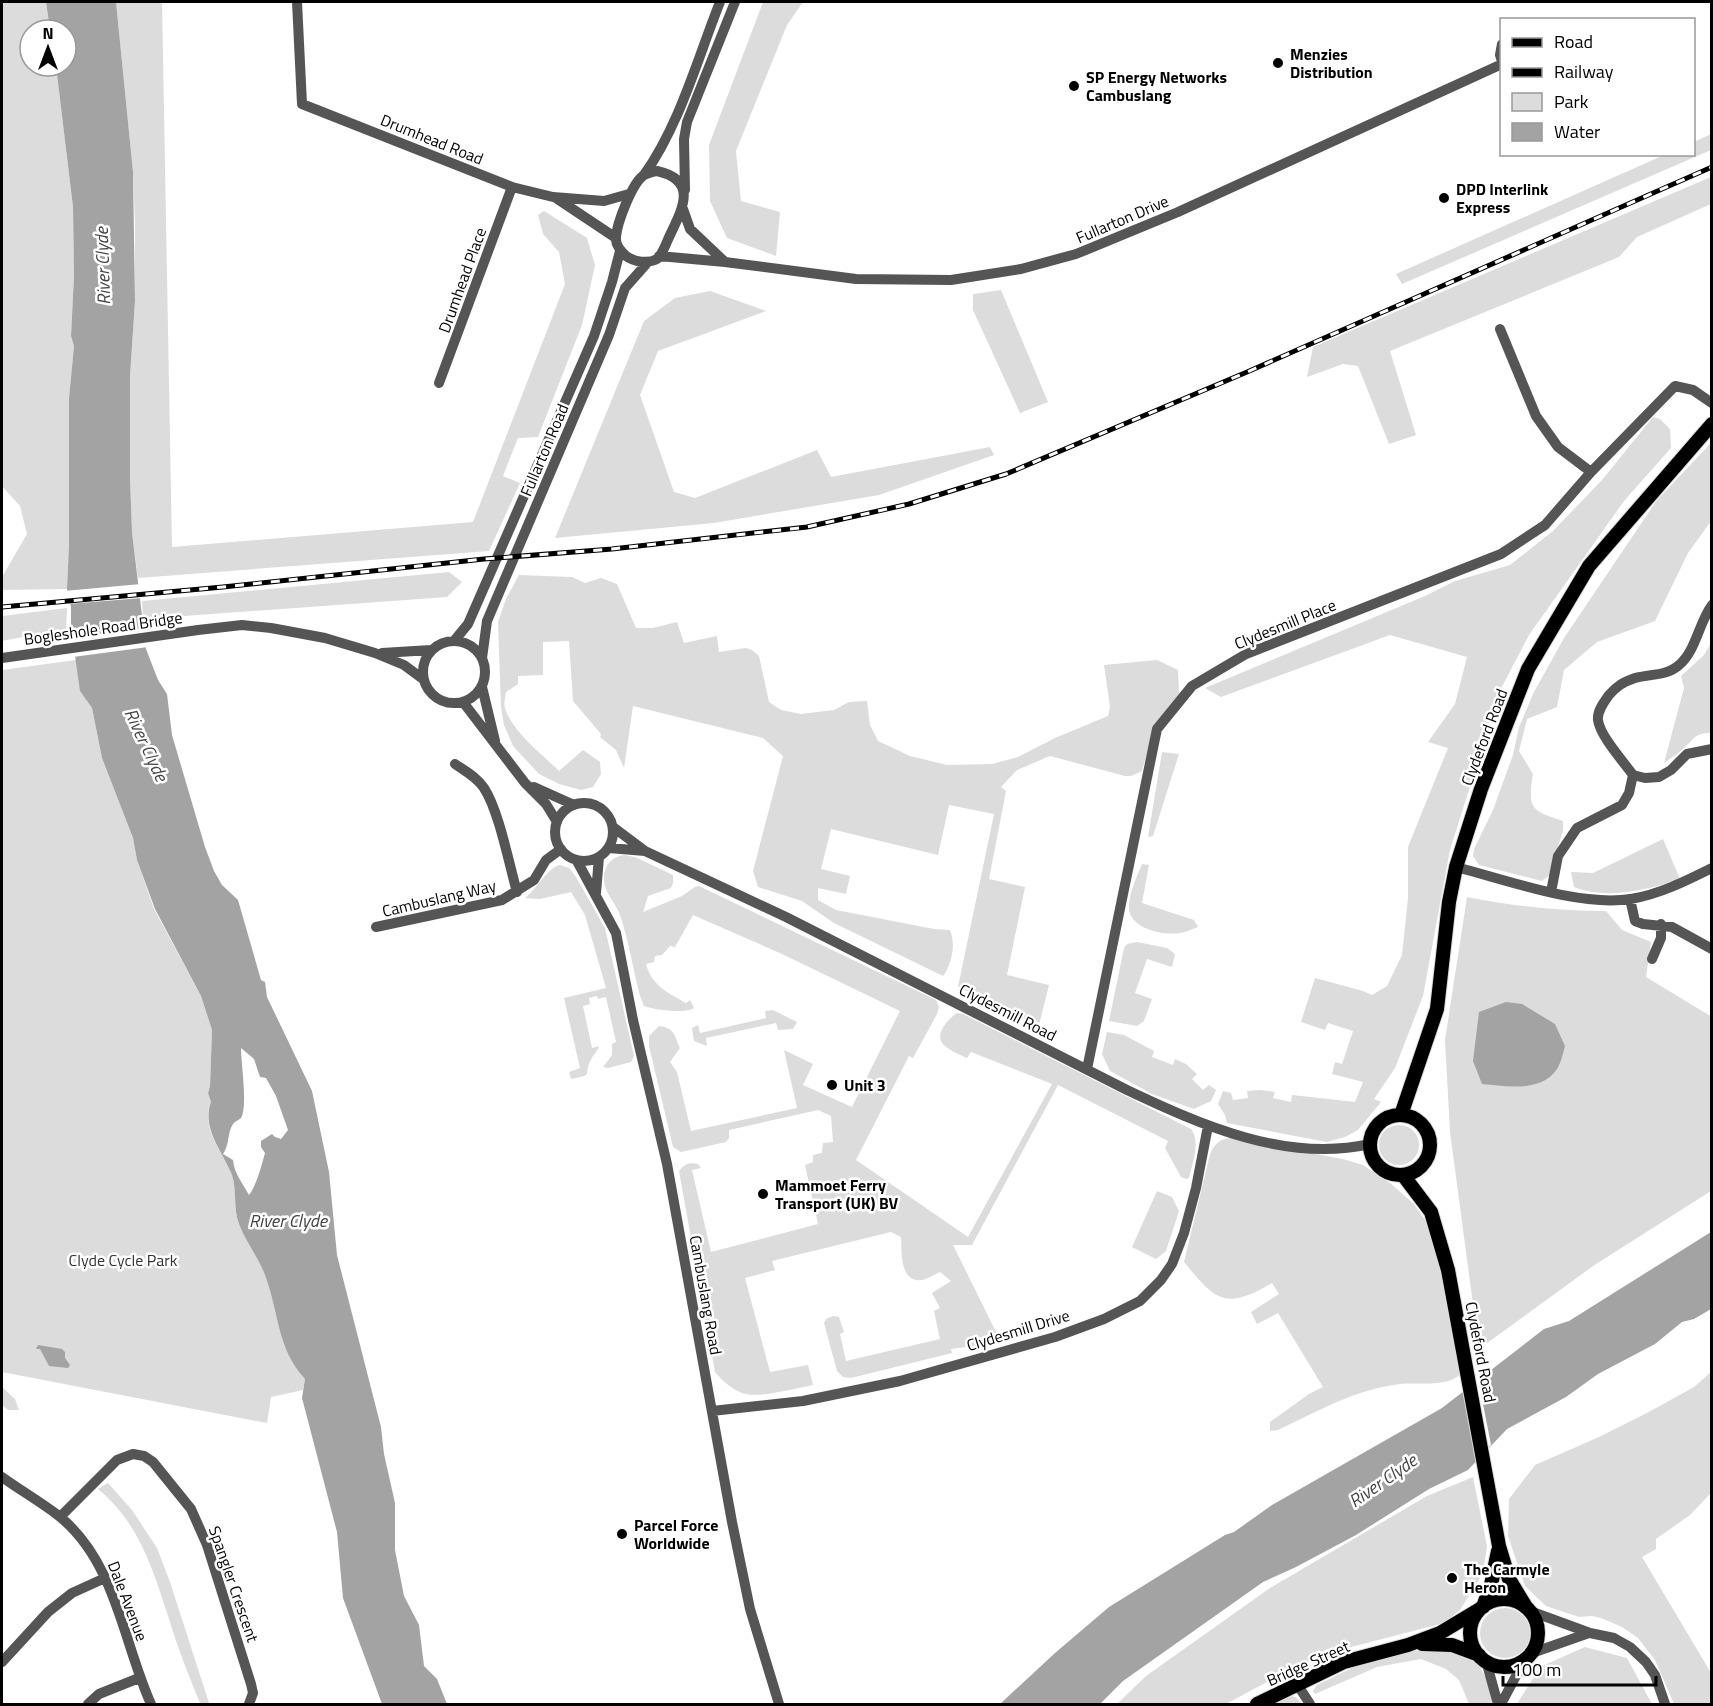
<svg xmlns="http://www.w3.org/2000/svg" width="1713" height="1706" viewBox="0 0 1713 1706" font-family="'Titillium Web',sans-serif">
<rect width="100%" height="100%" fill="#fff"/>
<!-- green -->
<path fill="#dcdcdc" d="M 2,2 L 46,2 L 50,30 L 30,30 L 30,66 L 56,66 L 73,207 L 74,275 L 71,336 L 74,346 L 69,398 L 69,545 L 67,589 L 2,590 L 2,577 L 27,534 L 20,506 L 2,486 Z
M 116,2 L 162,2 L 172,547 L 473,522 L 565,284 L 559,252 L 543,234 L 538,215 L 544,211 L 587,238 L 595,265 L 582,325 L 538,437 L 518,438 L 503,476 L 520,483 L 489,551 L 138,578 L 132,532 L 130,478 L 130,376 L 135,301 L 135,225 L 133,172 Z
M 763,2 L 803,2 L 787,25 L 736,151 L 741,201 L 780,212 L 776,256 L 727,238 L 710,201 L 709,145 Z
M 1711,134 L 1711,150 L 1402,284 L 1396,274 L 1664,155 L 1694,154 L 1694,142 Z
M 1711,177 L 1711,204 L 1637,237 L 1619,257 L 1390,351 L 1416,435 L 1389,444 L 1358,366 L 1343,364 L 1307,377 L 1313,347 Z
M 1001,290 L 1048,402 L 1020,413 L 973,310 L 973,294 Z
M 710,291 L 766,311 L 658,351 L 640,395 L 674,492 L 695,498 L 817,450 L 831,477 L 990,447 L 994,455 L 879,495 L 714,523 L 555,538 L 644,321 L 675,298 Z
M 1653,417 L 1660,419 L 1670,429 L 1671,448 L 1624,501 L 1529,635 L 1494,702 L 1485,739 L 1450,850 L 1423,996 L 1395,1068 L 1374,1099 L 1381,1102 L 1358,1130 L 1345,1137 L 1327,1142 L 1227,1123 L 1225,1115 L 1218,1104 L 1223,1091 L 1231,1093 L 1233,1100 L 1248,1098 L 1247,1091 L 1260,1090 L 1275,1092 L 1273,1098 L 1291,1102 L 1292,1095 L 1355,1102 L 1363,1082 L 1332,1074 L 1335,1062 L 1342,1064 L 1353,1031 L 1328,1023 L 1325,1030 L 1301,1022 L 1315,978 L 1363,991 L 1372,995 L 1387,986 L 1402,955 L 1408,898 L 1408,847 L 1448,748 L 1428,742 L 1455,704 L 1467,657 L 1390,635 L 1221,697 L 1205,688 L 1425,596 L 1455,581 L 1510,565 L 1553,531 L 1602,480 Z
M 1711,443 L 1711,521 L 1688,553 L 1655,621 L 1597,642 L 1564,670 L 1557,707 L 1527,719 L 1519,751 L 1533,774 C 1527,809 1532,811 1563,821 L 1563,830 L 1550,875 L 1542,881 L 1479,865 L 1473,856 L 1474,849 L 1493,810 L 1513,755 L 1519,727 L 1534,692 L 1564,638 L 1657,500 Z
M 449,572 L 462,582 L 447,597 L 143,619 L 142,601 Z
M 519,575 L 572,577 L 585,583 L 601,578 L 617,584 L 636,628 L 653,628 L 677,622 L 684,643 L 717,636 L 719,652 L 746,648 L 752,650 L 759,656 L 769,702 L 781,710 L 801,714 L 834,710 L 849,702 L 867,701 L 870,725 L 878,741 L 910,756 L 947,765 L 992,764 L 1018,757 L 1055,738 L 1108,716 L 1110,707 L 1104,665 L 1157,660 L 1178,670 L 1179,694 C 1159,718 1150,740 1142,771 L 1131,776 L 1125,776 L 1050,756 L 1017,770 L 1001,787 L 1006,791 L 989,879 L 1025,887 L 1007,975 L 1049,985 L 1039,1025 L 958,987 L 994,814 L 949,805 L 938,855 L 831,829 L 821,869 L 850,876 L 846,894 L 818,888 L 818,900 L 836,910 L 934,929 L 950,930 C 956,944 952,964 943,976 L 834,923 L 802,901 L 758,887 L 753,871 L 783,756 L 763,738 L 633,706 L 624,768 L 616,750 L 600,737 L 601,734 L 573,701 L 569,641 L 543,642 L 543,675 L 518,676 L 518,684 L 506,692 C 505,699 503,704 506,711 C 515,734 542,754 559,771 L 583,750 L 600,762 L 601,774 L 593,787 L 581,790 L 559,784 L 539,774 L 513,746 L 504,725 L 501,707 L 498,622 L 506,599 Z
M 67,608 L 66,629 L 2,641 L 2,616 Z
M 1711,643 L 1711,733 C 1695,733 1695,738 1684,748 C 1678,754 1670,758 1664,763 L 1684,688 L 1681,676 L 1704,655 Z
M 76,660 L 81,691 L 92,708 L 102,758 L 133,838 L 137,860 L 154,909 L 201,996 L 212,1030 L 210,1086 L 208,1093 L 211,1102 C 200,1128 223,1152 232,1175 C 237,1190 233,1208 239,1224 C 246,1243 260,1259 266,1278 C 279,1314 277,1349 305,1379 L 303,1390 L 271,1397 L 267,1423 L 2,1372 L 2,670 Z
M 1162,752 L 1179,754 L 1153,836 L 1148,837 Z
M 1663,839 L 1680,879 C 1648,890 1607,900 1574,887 L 1571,872 L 1593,873 Z
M 624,855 L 635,857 L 673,875 L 673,883 L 671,888 L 648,896 L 643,912 L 682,896 L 695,887 L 699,886 L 936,1000 L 939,1007 L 937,1014 L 913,1058 L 909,1056 L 856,1160 L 968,1237 L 1052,1084 L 971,1052 L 967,1058 C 960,1055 951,1051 945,1046 C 932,1036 948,1019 957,1013 L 963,1014 L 1191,1129 C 1201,1142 1192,1164 1189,1178 L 1186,1179 L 1181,1177 L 1165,1148 L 1168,1141 L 1058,1085 L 972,1245 L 953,1245 L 1001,1342 L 951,1349 L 952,1353 L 851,1378 L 843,1377 L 837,1371 L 824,1323 L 826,1319 L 833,1316 L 839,1317 L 844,1332 L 840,1334 L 846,1361 L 940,1339 L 934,1311 L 940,1308 L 932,1293 L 951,1281 L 940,1272 C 935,1274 928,1279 922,1280 C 899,1283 902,1251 901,1237 L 891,1232 L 772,1261 L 775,1270 L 745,1278 L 770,1372 L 808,1365 L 813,1385 C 796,1388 758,1399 742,1393 C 730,1388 723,1381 715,1372 L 679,1171 C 684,1164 690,1162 698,1164 L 701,1168 L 692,1170 L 711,1252 L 818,1224 L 805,1165 L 813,1162 L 813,1155 L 822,1153 L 823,1143 L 833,1142 L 831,1116 L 818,1110 L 729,1130 L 729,1138 L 726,1142 L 681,1152 L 673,1147 L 649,1046 L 649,1036 L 659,1026 C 675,1028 674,1035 680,1048 L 670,1062 L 677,1072 L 691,1131 L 797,1108 L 784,1050 L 813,1064 L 803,1085 L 852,1107 L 900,1011 L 782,954 L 693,915 L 675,947 L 670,946 L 662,955 L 655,956 L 654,962 L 646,964 C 652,986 668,993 686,1003 L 690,1000 L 694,1008 C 685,1014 654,1010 644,1006 L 640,996 C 633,970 629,941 620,915 C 616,904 605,893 604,881 C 603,867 610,857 624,855 Z
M 1142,864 L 1149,865 L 1142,903 L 1194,920 L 1198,927 C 1192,929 1186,932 1180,933 C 1162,936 1126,928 1129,904 C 1130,891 1137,876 1142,864 Z
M 560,865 L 569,868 L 576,877 L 605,928 L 634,1056 L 631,1062 L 608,1068 L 603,1067 L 612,1055 L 612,1044 L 616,1042 L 606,997 L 598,999 L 597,996 L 589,998 L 590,1004 L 583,1006 L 592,1048 L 599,1046 C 597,1053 593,1054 591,1060 C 582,1076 596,1074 571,1079 L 569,1072 L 580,1068 L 564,998 L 606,988 L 585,915 L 571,892 L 540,899 L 525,898 C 537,889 548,867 560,865 Z
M 1467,897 C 1512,906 1560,911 1606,911 L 1622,930 L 1651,942 L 1646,977 L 1712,1017 L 1711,1191 L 1593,1266 L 1479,1349 L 1450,1132 L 1445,1040 Z
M 1137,942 L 1167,948 L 1175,954 L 1172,967 L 1147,959 L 1135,993 L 1152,999 L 1144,1021 L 1137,1026 L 1109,1021 L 1124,948 L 1127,944 Z
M 773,1010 L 797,1022 L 793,1029 L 778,1030 L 776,1023 L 706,1038 L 707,1046 L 694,1041 L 692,1028 L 698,1025 L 700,1033 L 766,1018 L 765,1011 Z
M 1107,1032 L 1124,1035 L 1154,1051 L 1152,1057 L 1173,1065 L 1175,1059 L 1186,1064 L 1197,1074 L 1192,1079 L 1203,1090 L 1209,1085 L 1216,1090 L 1211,1101 L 1194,1109 L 1152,1094 L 1110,1071 L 1102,1054 Z
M1379 1145a20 20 0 1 1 40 0a20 20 0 1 1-40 0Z
M 1231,1138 L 1343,1159 L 1363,1165 L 1390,1183 L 1414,1204 L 1432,1230 L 1443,1262 L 1462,1372 C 1451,1388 1418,1382 1400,1384 C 1356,1389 1318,1411 1278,1430 L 1270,1431 L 1270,1422 L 1309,1394 L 1323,1387 L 1278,1313 L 1257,1324 L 1251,1312 L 1279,1294 L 1272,1283 C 1225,1311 1215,1300 1184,1262 L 1210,1154 C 1215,1143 1220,1139 1231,1138 Z
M 1157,1191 L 1172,1197 L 1179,1211 L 1166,1251 L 1156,1259 L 1132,1247 Z
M 1711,1372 L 1711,1493 L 1690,1515 L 1656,1539 L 1656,1549 L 1642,1557 L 1711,1673 L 1711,1704 L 1674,1704 L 1655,1660 L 1638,1638 L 1622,1627 L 1601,1618 L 1592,1616 L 1579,1617 L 1546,1606 L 1525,1586 L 1508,1536 L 1509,1499 L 1535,1465 L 1599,1437 L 1647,1413 L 1694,1387 Z
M 2,1387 L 15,1399 L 19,1410 L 8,1410 L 2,1405 Z
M 1473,1477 L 1487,1546 L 1483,1573 L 1460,1610 L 1444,1623 L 1328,1653 L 1282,1674 L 1226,1704 L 1117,1704 L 1146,1676 L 1270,1588 L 1427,1496 Z
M 108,1483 L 132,1510 L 157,1548 L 170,1582 L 209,1703 L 201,1704 L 200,1703 C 188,1674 177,1646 168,1616 C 152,1567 139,1523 98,1489 Z
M1480 1633a25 25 0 1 1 50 0a25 25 0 1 1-50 0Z
M 1585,1647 L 1627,1658 L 1652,1704 L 1517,1704 L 1540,1667 Z
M 1442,1648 L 1476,1660 C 1484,1674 1492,1688 1492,1704 L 1469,1704 L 1459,1680 L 1446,1669 L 1421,1659 L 1377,1667 L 1315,1694 L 1313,1691 L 1317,1685 L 1360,1664 L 1409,1652 Z
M 1291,1696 L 1296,1697 L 1302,1704 L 1273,1704 L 1286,1697 Z"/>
<!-- water -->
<path fill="#a3a3a3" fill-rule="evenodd" d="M 46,2 L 116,2 L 133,172 L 135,301 L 130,376 L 130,478 L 132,532 L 146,649 L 158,680 L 167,694 L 172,735 L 205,847 L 214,871 L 222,885 L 238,900 L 261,980 L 265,982 L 267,997 L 312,1091 L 329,1172 L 337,1255 L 381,1427 L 384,1454 L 395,1503 L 395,1550 L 404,1596 L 419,1625 L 424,1666 L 437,1679 L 447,1704 L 382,1704 L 343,1598 L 337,1532 L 302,1398 L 305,1379 C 277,1349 279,1314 266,1278 C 260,1259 246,1243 239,1224 C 233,1208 237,1190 232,1175 C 223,1152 201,1128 211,1102 L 208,1093 L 210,1086 L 212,1030 L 201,996 L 155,909 L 137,860 L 133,838 L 102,758 L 92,708 L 80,691 L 71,627 L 71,607 L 67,589 L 69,545 L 69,398 L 74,346 L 71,336 L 74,275 L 73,207 L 56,66 L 66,66 L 66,30 L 50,30 ZM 241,1048 L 254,1059 L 260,1077 L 266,1078 L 276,1096 L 288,1130 L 281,1139 L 275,1137 L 272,1134 L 261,1141 L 261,1147 L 265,1153 C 261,1167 257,1184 249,1195 C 243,1184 234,1173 233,1160 L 223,1154 C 230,1144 227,1133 233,1124 C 235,1121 239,1120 241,1118 C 248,1106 241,1064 241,1048 Z
M 1506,1002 L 1522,1004 L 1555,1024 L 1565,1046 C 1563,1053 1561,1063 1557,1069 C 1541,1093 1506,1086 1482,1084 L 1473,1061 L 1479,1012 Z
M 1711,1232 L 1711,1309 L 1694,1319 L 1682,1322 L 1655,1344 L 1598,1374 L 1566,1397 L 1507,1429 L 1468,1470 L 1429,1489 L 1356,1535 L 1296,1567 L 1263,1582 L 1123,1681 L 1100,1704 L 1000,1704 L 1055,1653 L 1109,1607 L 1225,1535 L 1234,1532 L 1272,1505 L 1442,1408 L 1544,1329 L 1569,1321 Z
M 38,1345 L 62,1349 L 65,1352 L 65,1358 L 70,1365 L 68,1368 L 49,1366 L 40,1349 L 36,1349 Z"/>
<!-- pier -->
<path fill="#fff" d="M 141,584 L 142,598 L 68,604 L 64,591 Z
M 146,628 L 148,647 L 73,657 L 70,638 Z
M 1478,1378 L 1491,1445 L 1476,1460 L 1464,1390 Z"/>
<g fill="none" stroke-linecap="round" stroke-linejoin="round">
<defs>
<path id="major" d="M 1401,1115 L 1437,1009 L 1449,902 L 1456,867 L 1481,789 L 1528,669 L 1589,566 L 1712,424
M1370 1145a30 30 0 1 1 60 0a30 30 0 1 1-60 0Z
M 1403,1175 L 1431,1212 L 1448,1270 L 1499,1546 L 1509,1579 L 1526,1607
M1470 1633a34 34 0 1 1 68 0a34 34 0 1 1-68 0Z
M 1483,1607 L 1491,1585 L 1498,1551
M 1422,1644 L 1452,1645 L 1479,1655
M 1257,1704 L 1344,1662 L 1408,1645 L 1440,1633 L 1480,1609"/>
</defs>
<!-- major casing -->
<use href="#major" stroke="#dbdbdb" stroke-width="16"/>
<!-- minor -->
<path stroke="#555" stroke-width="10" d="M 297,2 L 302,104 L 512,187 L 553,197 L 604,201 L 629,194
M 1502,44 L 1500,55 L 1502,62
M 657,171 C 698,180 683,208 670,235 C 667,241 663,254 657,259 C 648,264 634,262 626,256 C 621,251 615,245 616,237 C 617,223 632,183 644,175 C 648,173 653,172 657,171 Z
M 644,175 C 680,124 697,60 720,2
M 685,190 L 684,139 L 687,122 L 735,2
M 556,198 L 616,238
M 683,209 L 690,229 L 725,262
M 659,256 L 725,262 L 856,279 L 951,280 L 1021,269 L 1076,254 L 1178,212 L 1502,64
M 1500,329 L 1536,416 L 1558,447 L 1591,472
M 439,383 L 512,187
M423 672a31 31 0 1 1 62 0a31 31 0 1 1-62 0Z
M 454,641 L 468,624 L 594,336 L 612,282 L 620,251
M 382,653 L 431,650
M 2,658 L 198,630 L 242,625 L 271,628 L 325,638 L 375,653 L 404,665 L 423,679
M 482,658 L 487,621 L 609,335 L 625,288 L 648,262
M 482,687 L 495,741
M 463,702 L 525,783 L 546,804 L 557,822
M 455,764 C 465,771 477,777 484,788 C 499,811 509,864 517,892
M 1633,775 L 1645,778 L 1659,777 L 1671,770 L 1687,754 L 1712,749
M 534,787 L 574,805
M555 832a29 29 0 1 1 58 0a29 29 0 1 1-58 0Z
M 613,827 L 645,851 L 786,917 L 1127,1090 C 1201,1125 1286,1163 1370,1144
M 609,848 L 645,851
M 577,861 L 616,933 L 633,1020 L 667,1164 L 732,1522 L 750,1609 L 779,1704
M 1456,867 C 1507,880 1579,907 1631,899 C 1660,894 1686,881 1712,868
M 1551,892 L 1558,856 L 1577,828 L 1622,805 L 1629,793 L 1633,775 C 1623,761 1600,736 1598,720 C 1597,711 1604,702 1609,695 C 1617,686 1623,682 1635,678 C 1649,674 1667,676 1679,665 C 1696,651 1699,622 1712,605
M 596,893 L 599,857
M 1630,899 L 1635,921 L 1643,924 L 1672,927 L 1712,949
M 376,927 L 502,900 L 534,880 L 546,860 L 561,849
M 1652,959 L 1661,938 L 1661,924
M 1087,1069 L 1157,729 L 1192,686 L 1246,654 L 1501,554 L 1545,525 L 1591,472 L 1675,386 L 1693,390 L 1712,403
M 712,1411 L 803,1401 L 900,1381 L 1055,1337 L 1104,1319 L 1140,1301 L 1161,1280 L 1172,1264 L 1184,1233 L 1196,1188 L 1208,1126
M 2,1477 C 20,1490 41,1502 59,1516 C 116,1562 123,1642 151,1704
M 60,1517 L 117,1460 L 133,1454 L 144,1456 L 153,1462 L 191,1509 L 207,1545 L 251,1684 L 253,1693 L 249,1704
M 1530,1611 L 1590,1633 L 1614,1638 L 1630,1647 L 1646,1662 L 1655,1675 L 1665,1704
M 1532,1653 L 1589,1633
M 1486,1661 L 1498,1704
M 2,1662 L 48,1612 L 72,1593 L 105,1578
M 1297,1684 L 1310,1704
M 88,1704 L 99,1694 L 139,1678
M 1501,1704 L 1524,1661"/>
<!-- major -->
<use href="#major" stroke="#000" stroke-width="14"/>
<defs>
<path id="rail" d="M 2,607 L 223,587 L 484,559 L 612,549 L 807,527 L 909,504 L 1006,474 L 1247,372 L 1712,167"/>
</defs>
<!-- rail casing -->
<use href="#rail" stroke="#000" stroke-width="5"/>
<!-- rail -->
<use href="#rail" stroke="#fff" stroke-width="3" stroke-dasharray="9" stroke-linecap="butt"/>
</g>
<!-- markers -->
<g fill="#000" stroke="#fff" stroke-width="2">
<circle cx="1278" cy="63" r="6"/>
<circle cx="1074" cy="86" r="6"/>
<circle cx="1444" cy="198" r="6"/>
<circle cx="832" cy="1085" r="6"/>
<circle cx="763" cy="1194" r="6"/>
<circle cx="622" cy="1534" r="6"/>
<circle cx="1452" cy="1578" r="6"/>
</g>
<g text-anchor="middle" stroke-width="5" stroke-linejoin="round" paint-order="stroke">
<!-- poi labels -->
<g font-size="16" font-weight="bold" fill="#000" stroke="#fff" text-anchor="start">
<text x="1290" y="60">Menzies<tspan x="1290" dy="18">Distribution</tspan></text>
<text x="1086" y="83">SP Energy Networks<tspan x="1086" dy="18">Cambuslang</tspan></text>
<text x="1456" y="195">DPD Interlink<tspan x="1456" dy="18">Express</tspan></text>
<text x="844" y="1091">Unit 3</text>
<text x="775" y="1191">Mammoet Ferry<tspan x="775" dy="18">Transport (UK) BV</tspan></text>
<text x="634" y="1531">Parcel Force<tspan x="634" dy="18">Worldwide</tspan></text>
<text x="1464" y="1575">The Carmyle<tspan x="1464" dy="18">Heron</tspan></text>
</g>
<!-- street labels -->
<g font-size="16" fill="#000" stroke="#fff">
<text transform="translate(432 139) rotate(22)" y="6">Drumhead Road</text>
<text transform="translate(1122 219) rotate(-23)" y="6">Fullarton Drive</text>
<text transform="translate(462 280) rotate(-70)" y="6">Drumhead Place</text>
<text transform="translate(544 450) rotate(-67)" y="6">Fullarton Road</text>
<text transform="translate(1285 624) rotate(-22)" y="6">Clydesmill Place</text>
<text transform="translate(103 628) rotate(-8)" y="6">Bogleshole Road Bridge</text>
<text transform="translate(1484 737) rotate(-69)" y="6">Clydeford Road</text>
<text transform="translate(439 898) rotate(-13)" y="6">Cambuslang Way</text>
<text transform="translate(1008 1012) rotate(27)" y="6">Clydesmill Road</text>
<text transform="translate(706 1295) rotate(80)" y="6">Cambuslang Road</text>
<text transform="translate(1018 1330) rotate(-17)" y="6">Clydesmill Drive</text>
<text transform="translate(1481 1352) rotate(79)" y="6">Clydeford Road</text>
<text transform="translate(234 1584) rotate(71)" y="6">Spangler Crescent</text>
<text transform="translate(128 1601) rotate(69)" y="6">Dale Avenue</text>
<text transform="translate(1308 1663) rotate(-24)" y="6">Bridge Street</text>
</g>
<!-- park labels -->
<g font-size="16" fill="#333" stroke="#fff">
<text x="123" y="1266">Clyde Cycle Park</text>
</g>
<!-- water labels -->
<g font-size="18" font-style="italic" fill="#444" stroke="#fff">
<text transform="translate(103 266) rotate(-92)" y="6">River Clyde</text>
<text transform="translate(146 745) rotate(65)" y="6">River Clyde</text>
<text x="288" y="1227">River Clyde</text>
<text transform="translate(1383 1481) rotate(-35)" y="6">River Clyde</text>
</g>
</g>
<!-- border -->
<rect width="1713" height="1706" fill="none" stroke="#000000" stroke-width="6"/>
<!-- legend -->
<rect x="1500" y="18" width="195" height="138" fill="#ffffff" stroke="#999999" stroke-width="1.5"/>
<rect x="1512" y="38" width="30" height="9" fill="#000000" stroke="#999999" stroke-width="1.5"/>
<text x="1554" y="48" font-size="18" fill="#000000">Road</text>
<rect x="1512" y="68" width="30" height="9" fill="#000000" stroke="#999999" stroke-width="1.5"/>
<text x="1554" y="78" font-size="18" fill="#000000">Railway</text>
<rect x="1512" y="93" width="30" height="18" fill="#dcdcdc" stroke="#999999" stroke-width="1.5"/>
<text x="1554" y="108" font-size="18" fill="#000000">Park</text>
<rect x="1512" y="123" width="30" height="18" fill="#a3a3a3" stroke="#999999" stroke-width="1.5"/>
<text x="1554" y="138" font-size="18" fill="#000000">Water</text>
<!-- north arrow -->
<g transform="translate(48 48)"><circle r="28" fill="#ffffff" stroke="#999999" stroke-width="1.5"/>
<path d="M0-4.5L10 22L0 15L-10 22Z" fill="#000000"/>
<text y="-9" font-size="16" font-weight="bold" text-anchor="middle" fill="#000000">N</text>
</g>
<!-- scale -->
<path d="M1503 1676v9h153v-9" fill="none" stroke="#000000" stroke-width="3"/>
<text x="1512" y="1676" font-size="18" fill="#000000" stroke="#ffffff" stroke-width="4.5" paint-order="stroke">100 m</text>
</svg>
